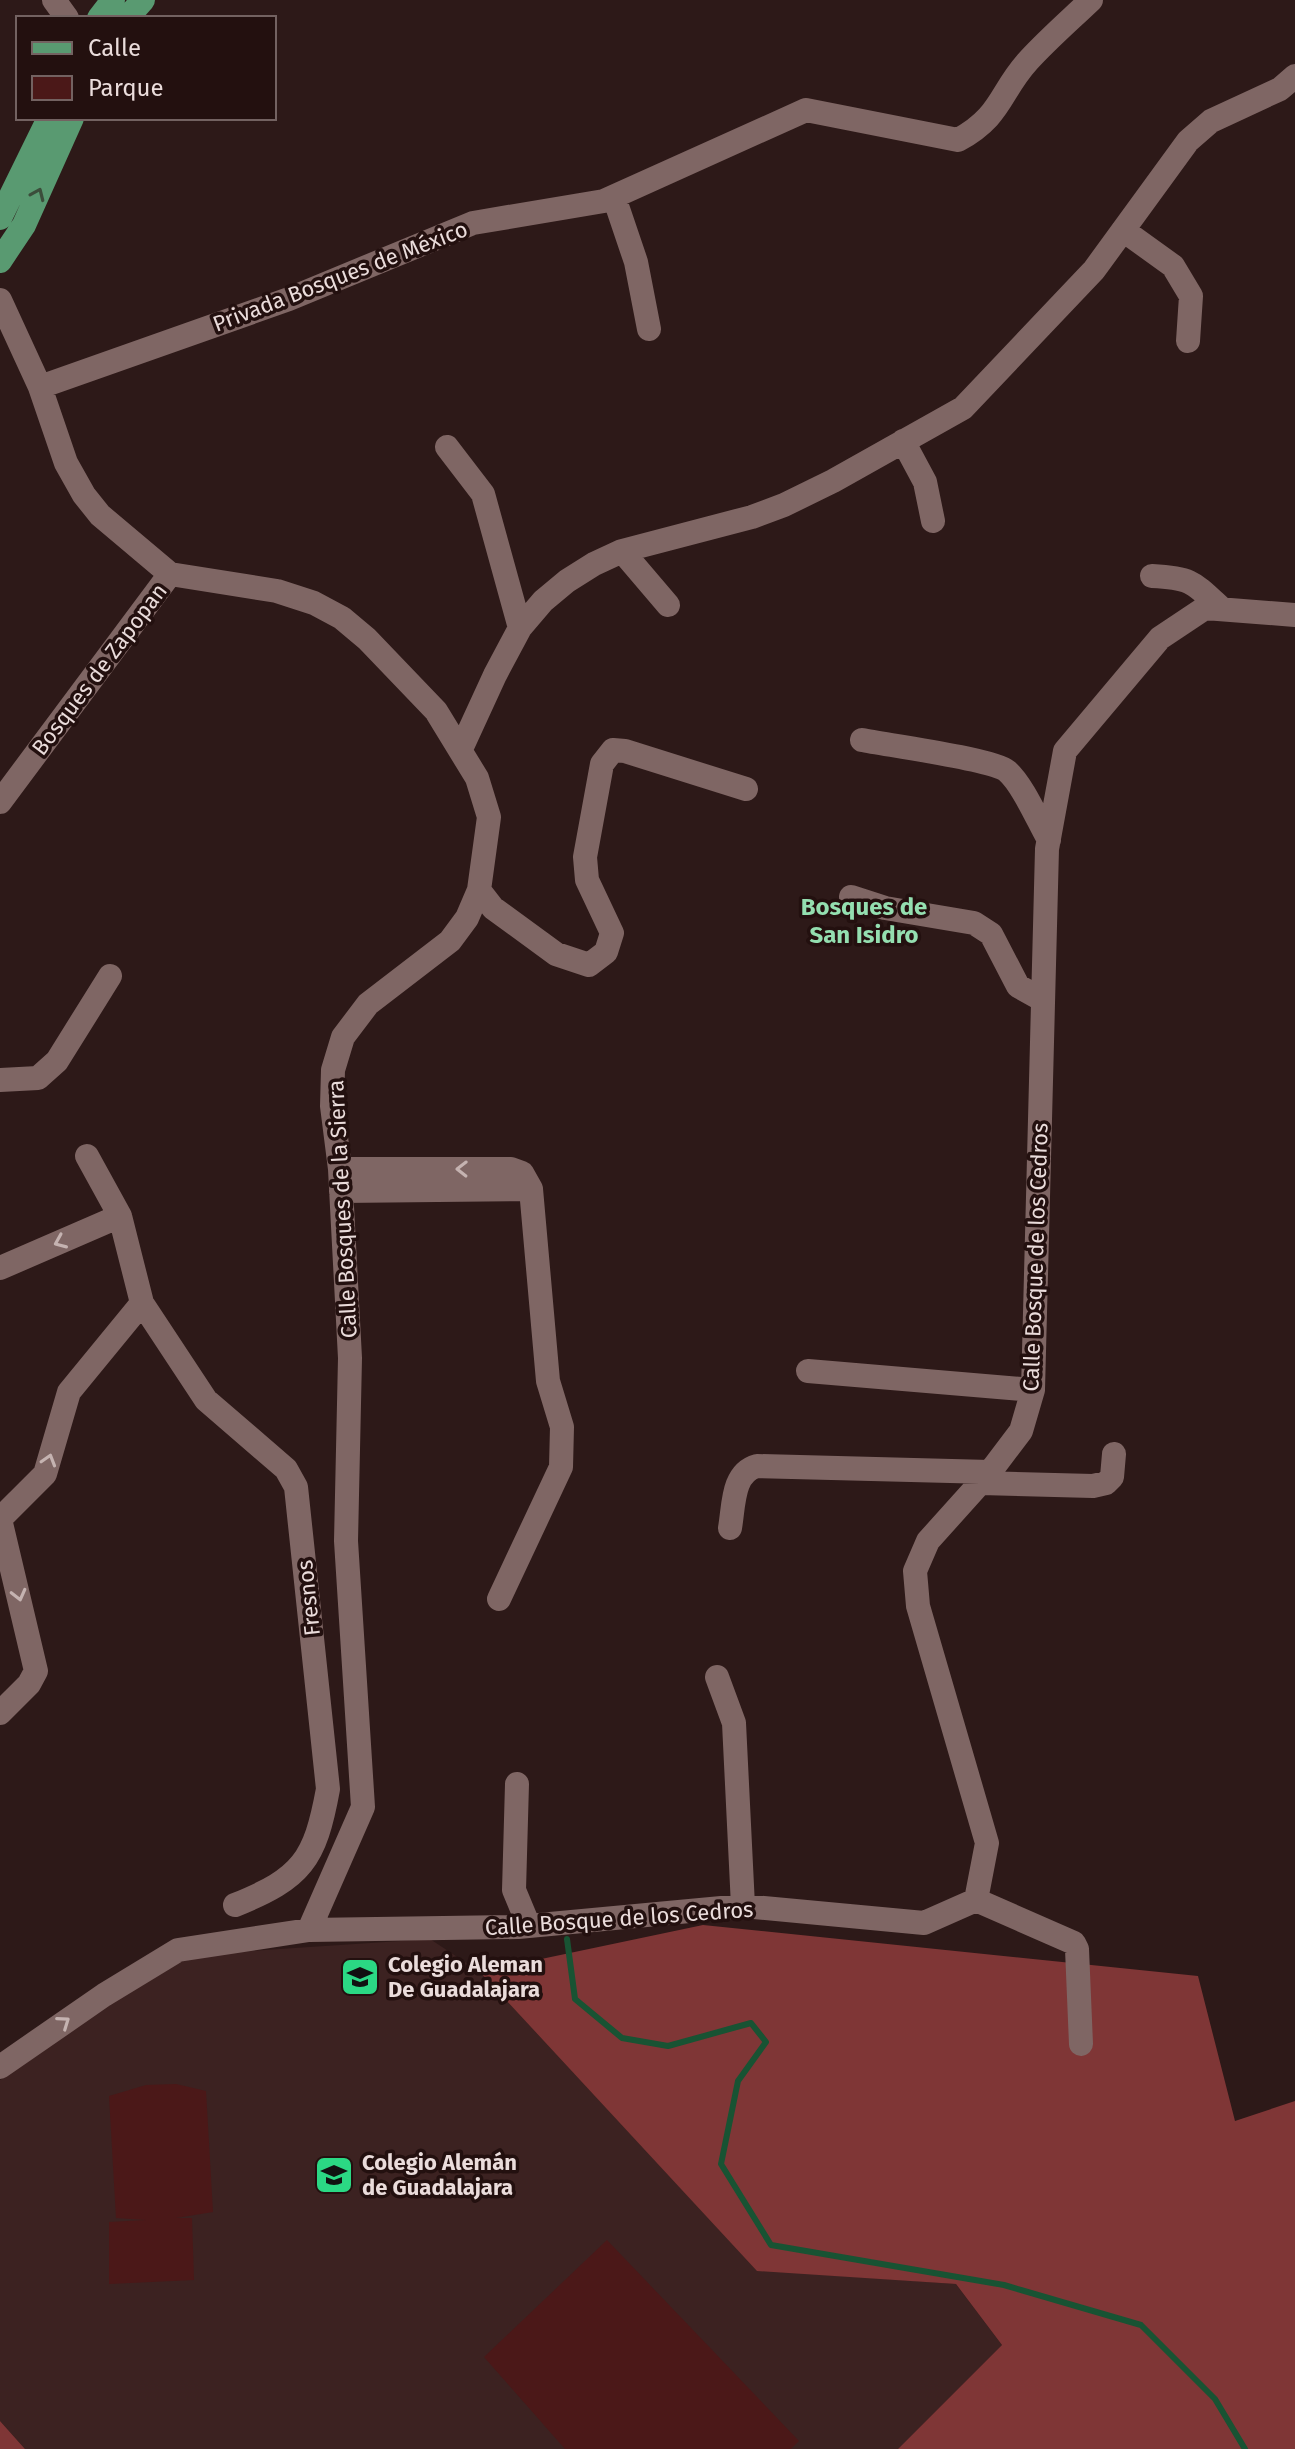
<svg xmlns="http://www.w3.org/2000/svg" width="1295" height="2449" viewBox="0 0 1295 2449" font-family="'Fira Sans',sans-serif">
<rect width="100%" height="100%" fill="#2d1918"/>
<!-- built -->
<path fill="#3c2221" d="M 430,1939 L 480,1972 L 757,2270 L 956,2284 L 1002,2345 L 898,2449 L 25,2449 L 0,2421 L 0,2080 L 88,2015 L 177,1956 Z"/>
<!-- green -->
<path fill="#4b1818" d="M 176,2084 L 206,2091 L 213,2212 L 176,2218 L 192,2218 L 194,2280 L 109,2284 L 109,2222 L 146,2220 L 116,2218 L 109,2096 L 146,2085 Z
M 607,2240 L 799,2441 L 791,2449 L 565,2449 L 484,2357 Z"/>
<!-- forest -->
<path fill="#7f3636" d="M 703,1925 L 1198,1976 L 1235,2121 L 1295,2101 L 1295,2449 L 898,2449 L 1002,2345 L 956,2284 L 757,2271 L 480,1972 Z
M 0,2421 L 25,2449 L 0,2449 Z"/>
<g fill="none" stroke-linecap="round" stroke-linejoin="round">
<!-- stream -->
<path stroke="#185333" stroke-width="6" d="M 567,1939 L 575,1999 L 622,2038 L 668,2046 L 751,2023 L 766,2042 L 738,2081 L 721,2164 L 771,2245 L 1004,2285 L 1141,2325 L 1215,2399 L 1245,2449"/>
<!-- minor -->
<path stroke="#7f6664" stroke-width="24" d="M 54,0 L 67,18
M 614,197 L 636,262 L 649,329
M 1123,230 L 1173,266 L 1191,296 L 1188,341
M 0,300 L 40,387 L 66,463 L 84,495 L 100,515 L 170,574 L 277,591 L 314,603 L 342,618 L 367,639 L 436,711 L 477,778 L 489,817 L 479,890 L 467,918 L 450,941 L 368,1004 L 343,1037 L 333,1070 L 332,1106 L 340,1169 L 350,1358 L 346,1541 L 363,1807 L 309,1930
M 40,387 L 289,299 L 473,223 L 604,201 L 806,110 L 958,140 C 1002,116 999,93 1028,61 C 1047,40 1070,20 1091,0
M 903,441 L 925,482 L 933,521
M 447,447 L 483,494 L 520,628
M 622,551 L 668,605
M 1152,576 C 1192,578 1193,582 1222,609
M 862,740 C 887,745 992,759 1007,771 C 1023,785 1038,821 1049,840
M 461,749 L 495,675 L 520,628 L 543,601 L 567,581 L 594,564 L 622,551 L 752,517 L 784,505 L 833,481 L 963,408 L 1094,270 L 1188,141 L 1211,121 L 1280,89 L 1295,76
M 0,802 L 170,574
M 479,890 L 493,908 L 556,954 L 589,965 L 606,952 L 612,933 L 587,880 L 585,857 L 602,764 L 613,750 L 625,751 L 746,789
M 851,897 L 885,908 L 974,923 L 991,934 L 1018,986 L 1043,1000
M 0,1080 L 38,1078 L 57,1061 L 110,976
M 87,1156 L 120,1216 L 142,1303 L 206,1400 L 286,1469 L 296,1487 L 328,1789 C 315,1860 302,1878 235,1905
M 340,1169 L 511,1169 L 522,1173 L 531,1189 L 548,1381 L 562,1427 L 561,1467 L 499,1599
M 341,1191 L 531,1189
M 0,1268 L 120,1216
M 808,1371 L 1033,1390
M 981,1483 L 1093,1486 L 1106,1483 L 1112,1477 L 1114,1454
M 0,1519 L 45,1474 L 69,1392 L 142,1303
M 0,1519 L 36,1671 L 29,1684 L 0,1713
M 730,1528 C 734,1505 732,1473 757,1466 L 990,1472
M 717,1677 L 734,1723 L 743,1906
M 517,1784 L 514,1890 L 529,1926
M 976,1900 L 1074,1943 L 1077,1949 L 1081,2044
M 0,2067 L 104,1995 L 178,1950 L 309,1930 L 518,1927 L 743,1906 L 924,1923 L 976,1900 L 987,1843 L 918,1606 L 915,1571 L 928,1541 L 990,1472 L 1021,1431 L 1033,1390 L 1047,849 L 1065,751 L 1160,638 L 1205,608 L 1295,615"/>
<!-- major -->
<path stroke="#599a71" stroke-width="24" d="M 99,18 L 113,0
M 127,18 L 143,0
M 0,218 L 49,118
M 0,261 L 24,225 L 72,118"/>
</g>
<!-- one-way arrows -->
<defs><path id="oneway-chevron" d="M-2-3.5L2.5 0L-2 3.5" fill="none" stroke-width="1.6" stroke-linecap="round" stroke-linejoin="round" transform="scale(2)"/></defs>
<use stroke="#3b4e3b" href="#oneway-chevron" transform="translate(38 194) rotate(-66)"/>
<g stroke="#c5b3b1">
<use href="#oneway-chevron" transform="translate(462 1169) rotate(-179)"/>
<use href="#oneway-chevron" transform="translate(60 1242) rotate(157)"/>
<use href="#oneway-chevron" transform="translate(49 1460) rotate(-73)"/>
<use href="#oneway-chevron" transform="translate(19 1595) rotate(76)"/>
<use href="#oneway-chevron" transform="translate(64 2022) rotate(-35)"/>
</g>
<!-- icons -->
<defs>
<symbol id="school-square" viewBox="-11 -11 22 22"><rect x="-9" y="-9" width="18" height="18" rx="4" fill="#2bd884" stroke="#23100f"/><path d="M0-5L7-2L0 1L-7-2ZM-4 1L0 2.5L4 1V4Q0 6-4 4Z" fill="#111"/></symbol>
</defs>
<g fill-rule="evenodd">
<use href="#school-square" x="338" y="1955" width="44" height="44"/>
<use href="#school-square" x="312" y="2153" width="44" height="44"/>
</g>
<g text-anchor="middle" stroke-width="7" stroke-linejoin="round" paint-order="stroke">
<!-- street labels -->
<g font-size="22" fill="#eadcdb" stroke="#23100f">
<text transform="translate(340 276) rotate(-21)" y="8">Privada Bosques de México</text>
<text transform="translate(99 669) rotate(-53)" y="8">Bosques de Zapopan</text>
<text transform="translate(342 1209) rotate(-93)" y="8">Calle Bosques de la Sierra</text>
<text transform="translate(1035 1257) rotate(-88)" y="8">Calle Bosque de los Cedros</text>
<text transform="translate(308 1598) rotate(-96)" y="8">Fresnos</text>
<text transform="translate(619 1918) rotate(-4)" y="8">Calle Bosque de los Cedros</text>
</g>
<!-- poi labels -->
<g font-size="22" font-weight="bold" fill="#eadcdb" stroke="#23100f" text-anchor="start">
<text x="388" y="1972">Colegio Aleman<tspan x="388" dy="25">De Guadalajara</tspan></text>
<text x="362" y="2170">Colegio Alemán<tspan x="362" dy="25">de Guadalajara</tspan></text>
</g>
<!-- neighbourhood labels -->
<g font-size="24" font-weight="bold" fill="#94dfb0" stroke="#23100f">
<text x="864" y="915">Bosques de<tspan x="864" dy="28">San Isidro</tspan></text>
</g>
</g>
<!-- legend -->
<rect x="16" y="16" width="260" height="104" fill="#23100f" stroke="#736261" stroke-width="2"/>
<rect x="32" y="42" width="40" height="12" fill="#599a71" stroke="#736261" stroke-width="2"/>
<text x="88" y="56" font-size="24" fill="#eadcdb">Calle</text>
<rect x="32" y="76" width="40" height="24" fill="#4b1818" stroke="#736261" stroke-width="2"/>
<text x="88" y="96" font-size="24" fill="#eadcdb">Parque</text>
</svg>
